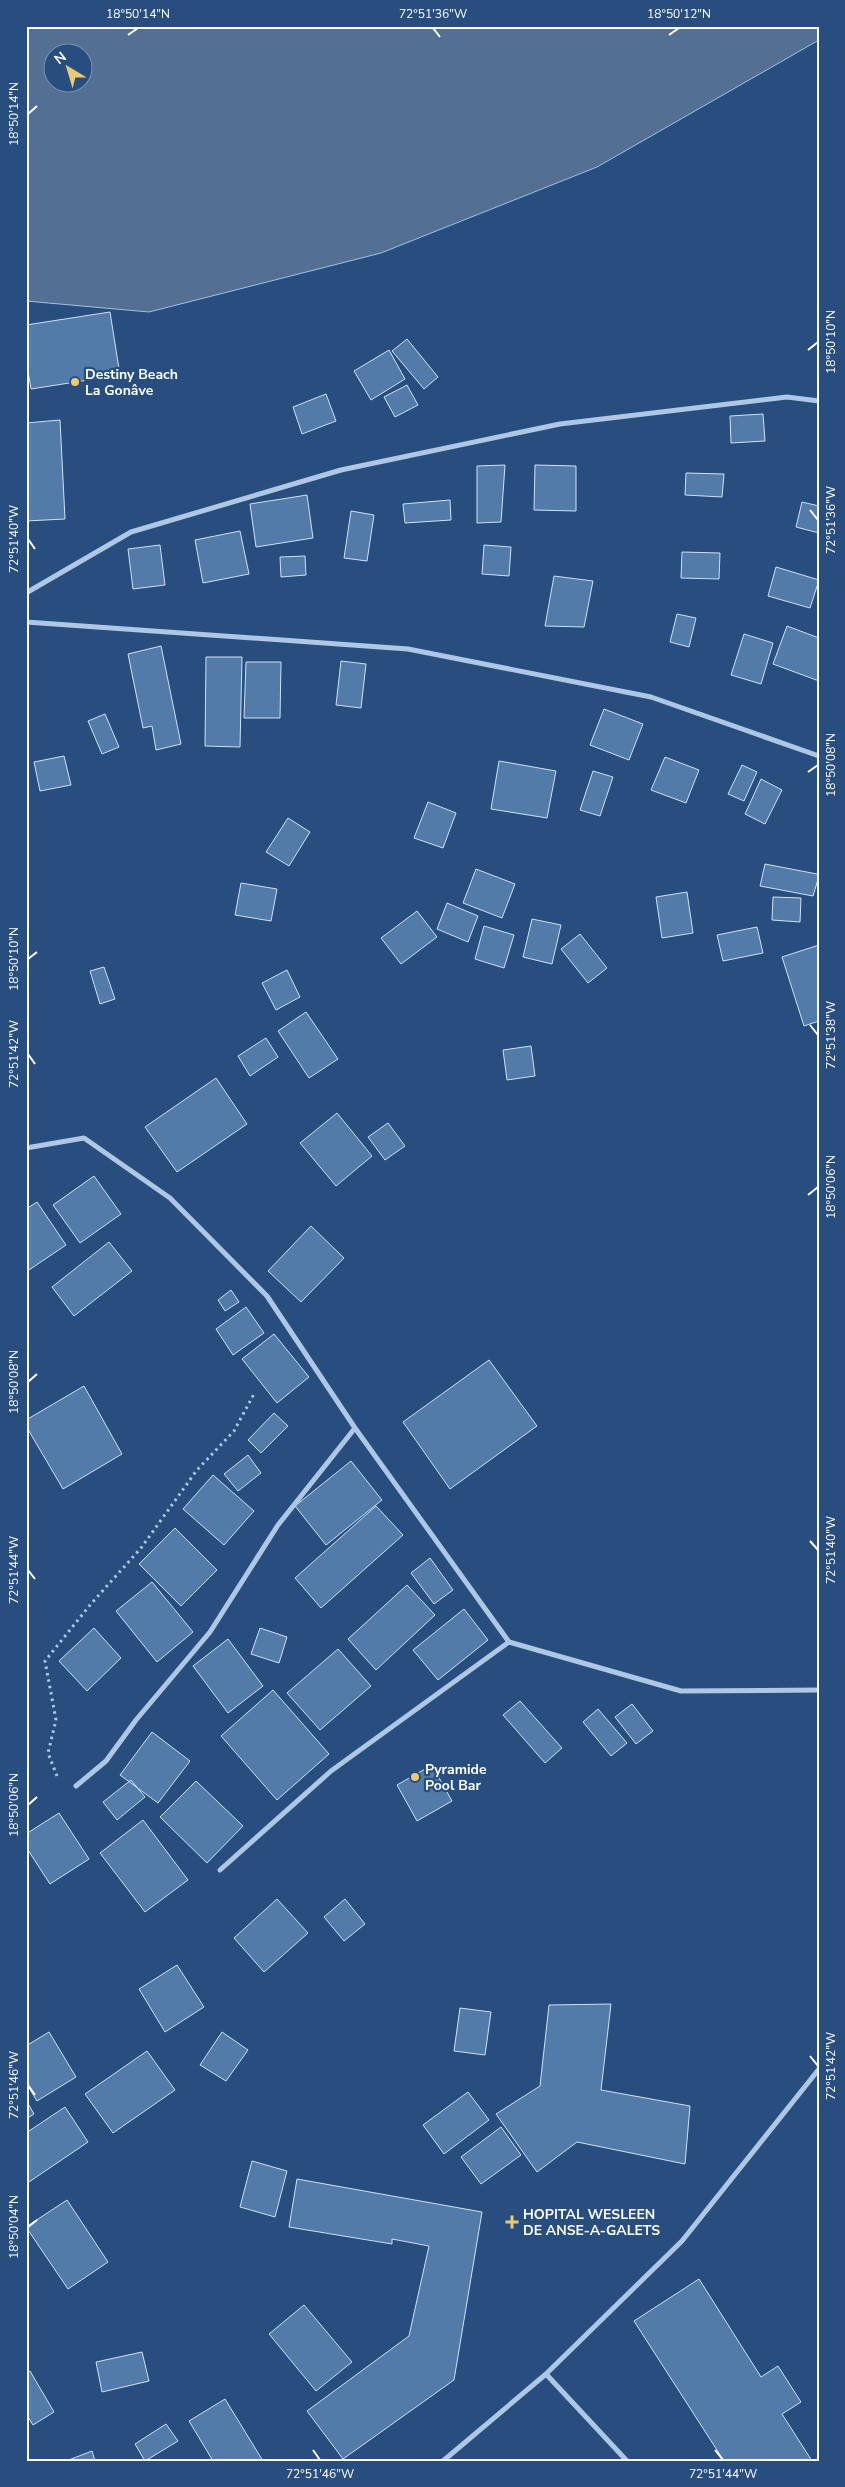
<svg xmlns="http://www.w3.org/2000/svg" width="845" height="2487" viewBox="0 0 845 2487" font-family="'Nunito Sans',sans-serif">
<rect width="100%" height="100%" fill="#274e7f"/>
<!-- water -->
<path fill="#536f92" stroke="#a2c2e6" fill-rule="evenodd" d="M 26,26 L 819,26 L 819,40 L 597,167 L 381,253 L 149,312 L 26,301 ZM 52,52 L 82,52 L 82,82 L 52,82 Z"/>
<!-- building -->
<path fill="#537ba9" stroke="#d0e1f4" d="M 110,312 L 120,375 L 31,389 L 26,359 L 26,325 Z
M 407,339 L 438,377 L 424,389 L 392,351 Z
M 389,350 L 405,379 L 371,400 L 354,371 Z
M 407,385 L 418,405 L 395,417 L 384,397 Z
M 326,394 L 336,421 L 302,434 L 293,407 Z
M 763,414 L 765,441 L 731,443 L 730,416 Z
M 60,420 L 65,519 L 26,521 L 26,423 Z
M 505,465 L 501,522 L 477,523 L 477,466 Z
M 535,465 L 576,466 L 576,511 L 534,510 Z
M 686,473 L 724,474 L 722,497 L 685,495 Z
M 307,495 L 313,538 L 256,547 L 250,504 Z
M 450,500 L 451,520 L 405,523 L 403,504 Z
M 802,502 L 819,506 L 819,533 L 796,527 Z
M 351,511 L 374,515 L 367,561 L 344,558 Z
M 240,531 L 249,574 L 203,583 L 195,540 Z
M 160,545 L 165,585 L 133,589 L 128,549 Z
M 484,545 L 511,547 L 509,576 L 482,574 Z
M 682,552 L 720,553 L 719,579 L 681,578 Z
M 305,556 L 306,575 L 281,577 L 280,557 Z
M 776,567 L 819,580 L 810,608 L 768,596 Z
M 554,576 L 593,581 L 584,627 L 545,626 Z
M 677,614 L 696,618 L 689,647 L 670,642 Z
M 787,626 L 819,638 L 819,681 L 773,664 Z
M 744,634 L 773,643 L 761,684 L 731,675 Z
M 161,646 L 181,744 L 156,750 L 152,726 L 143,728 L 128,654 Z
M 206,657 L 242,657 L 240,747 L 205,746 Z
M 341,661 L 366,664 L 361,708 L 336,705 Z
M 246,662 L 281,662 L 280,718 L 244,718 Z
M 604,709 L 643,724 L 629,760 L 590,745 Z
M 105,714 L 119,747 L 102,754 L 88,721 Z
M 64,756 L 71,785 L 40,791 L 34,762 Z
M 665,757 L 699,770 L 686,803 L 651,790 Z
M 499,761 L 556,771 L 547,818 L 491,809 Z
M 742,765 L 757,772 L 744,801 L 728,794 Z
M 593,771 L 613,777 L 600,816 L 580,810 Z
M 761,779 L 782,790 L 765,824 L 745,814 Z
M 428,802 L 456,813 L 443,848 L 414,838 Z
M 288,818 L 310,832 L 289,866 L 266,852 Z
M 765,864 L 817,874 L 819,876 L 813,896 L 760,886 Z
M 476,869 L 515,884 L 502,918 L 463,903 Z
M 241,883 L 277,889 L 271,921 L 235,915 Z
M 687,892 L 693,933 L 662,938 L 656,897 Z
M 773,897 L 801,898 L 800,922 L 772,920 Z
M 447,903 L 478,916 L 468,942 L 437,929 Z
M 417,911 L 437,937 L 401,964 L 381,938 Z
M 532,919 L 561,925 L 552,964 L 523,957 Z
M 484,926 L 514,935 L 504,968 L 475,959 Z
M 757,927 L 763,953 L 723,961 L 717,935 Z
M 580,934 L 607,968 L 588,983 L 561,949 Z
M 819,945 L 819,1021 L 804,1026 L 782,957 Z
M 104,967 L 115,999 L 100,1004 L 90,971 Z
M 287,970 L 300,997 L 276,1010 L 262,983 Z
M 306,1012 L 338,1059 L 309,1078 L 278,1031 Z
M 266,1038 L 278,1057 L 250,1076 L 238,1056 Z
M 531,1046 L 535,1076 L 507,1080 L 503,1050 Z
M 216,1078 L 247,1124 L 177,1172 L 145,1127 Z
M 337,1113 L 372,1156 L 336,1186 L 300,1143 Z
M 388,1123 L 405,1146 L 385,1160 L 368,1137 Z
M 94,1176 L 121,1214 L 80,1243 L 53,1205 Z
M 37,1202 L 66,1245 L 29,1270 L 26,1267 L 26,1209 Z
M 311,1226 L 344,1258 L 301,1302 L 268,1271 Z
M 109,1242 L 132,1271 L 74,1316 L 52,1287 Z
M 231,1290 L 239,1302 L 225,1311 L 218,1300 Z
M 246,1307 L 264,1333 L 233,1355 L 216,1329 Z
M 274,1334 L 309,1377 L 277,1403 L 242,1359 Z
M 489,1360 L 537,1426 L 450,1489 L 403,1422 Z
M 84,1386 L 122,1454 L 63,1489 L 26,1426 L 26,1420 Z
M 274,1413 L 288,1426 L 261,1453 L 248,1440 Z
M 248,1455 L 261,1473 L 238,1491 L 224,1474 Z
M 351,1461 L 382,1500 L 326,1545 L 295,1506 Z
M 213,1475 L 254,1511 L 224,1545 L 183,1509 Z
M 376,1506 L 403,1535 L 321,1608 L 295,1578 Z
M 175,1528 L 217,1570 L 181,1606 L 139,1564 Z
M 430,1558 L 453,1590 L 434,1604 L 411,1573 Z
M 152,1582 L 193,1632 L 157,1662 L 116,1611 Z
M 407,1585 L 435,1615 L 376,1670 L 348,1639 Z
M 464,1609 L 488,1640 L 438,1680 L 413,1650 Z
M 94,1628 L 121,1658 L 87,1691 L 59,1661 Z
M 260,1628 L 287,1637 L 279,1663 L 251,1654 Z
M 228,1639 L 263,1686 L 228,1713 L 193,1666 Z
M 338,1649 L 371,1686 L 320,1730 L 287,1693 Z
M 273,1690 L 329,1754 L 277,1800 L 221,1736 Z
M 520,1701 L 562,1748 L 545,1763 L 503,1715 Z
M 632,1704 L 653,1731 L 636,1744 L 615,1717 Z
M 598,1709 L 627,1743 L 611,1756 L 583,1722 Z
M 152,1732 L 190,1761 L 158,1803 L 120,1775 Z
M 432,1765 L 452,1801 L 417,1821 L 397,1785 Z
M 131,1780 L 145,1797 L 117,1820 L 103,1802 Z
M 196,1781 L 243,1826 L 207,1863 L 160,1817 Z
M 59,1813 L 89,1859 L 50,1884 L 26,1847 L 26,1834 Z
M 143,1820 L 188,1880 L 145,1912 L 100,1853 Z
M 277,1899 L 308,1933 L 264,1972 L 234,1938 Z
M 345,1899 L 365,1924 L 344,1941 L 324,1917 Z
M 177,1965 L 204,2007 L 165,2032 L 139,1989 Z
M 611,2004 L 601,2090 L 690,2106 L 685,2164 L 577,2142 L 537,2172 L 496,2114 L 540,2086 L 549,2005 Z
M 460,2008 L 491,2012 L 485,2055 L 454,2051 Z
M 49,2032 L 76,2077 L 37,2101 L 26,2083 L 26,2046 Z
M 222,2032 L 248,2050 L 226,2081 L 200,2065 Z
M 147,2051 L 175,2090 L 113,2133 L 85,2094 Z
M 468,2092 L 489,2120 L 444,2154 L 423,2125 Z
M 26,2100 L 34,2114 L 26,2119 Z
M 65,2107 L 88,2142 L 26,2184 L 26,2133 Z
M 501,2127 L 521,2155 L 481,2184 L 461,2157 Z
M 252,2161 L 287,2171 L 275,2217 L 240,2207 Z
M 297,2179 L 482,2212 L 454,2380 L 343,2459 L 307,2411 L 409,2336 L 429,2246 L 392,2239 L 392,2244 L 289,2227 Z
M 67,2200 L 108,2262 L 68,2289 L 26,2227 Z
M 699,2279 L 761,2377 L 778,2366 L 801,2402 L 782,2414 L 812,2461 L 724,2461 L 634,2321 Z
M 304,2305 L 352,2362 L 316,2391 L 269,2334 Z
M 142,2352 L 149,2381 L 102,2392 L 96,2362 Z
M 30,2371 L 54,2412 L 33,2425 L 26,2414 L 26,2373 Z
M 225,2399 L 263,2461 L 213,2461 L 189,2421 Z
M 166,2424 L 178,2441 L 145,2461 L 135,2444 Z
M 92,2451 L 95,2461 L 66,2461 Z"/>
<g fill="none" stroke-linecap="round" stroke-linejoin="round">
<!-- path -->
<path stroke="#aec7e5" stroke-width="3" stroke-dasharray="2.5 4" stroke-linecap="butt" d="M 57,1776 L 48,1753 L 56,1720 L 45,1661 L 90,1605 L 141,1548 L 197,1470 L 234,1431 L 255,1392"/>
<!-- minor -->
<path stroke="#aec7e5" stroke-width="5" d="M 26,593 L 131,532 L 341,470 L 560,424 L 787,397 L 819,401
M 26,622 L 408,649 L 651,697 L 819,756
M 26,1148 L 84,1138 L 170,1198 L 267,1296 L 355,1428 L 509,1642 L 681,1691 L 819,1690
M 76,1786 L 106,1761 L 136,1720 L 210,1632 L 278,1525 L 355,1428
M 220,1870 L 331,1771 L 509,1642
M 546,2374 L 627,2461
M 443,2461 L 546,2374 L 682,2241 L 819,2069"/>
</g>
<!-- ticks -->
<path fill="none" stroke="#fff" stroke-width="2" d="M 433,28 L 440,37M 128,35 L 138,28M 669,35 L 679,28M 28,114 L 37,106M 808,350 L 818,342M 810,510 L 818,520M 28,539 L 35,549M 808,772 L 818,765M 28,959 L 37,952M 810,1025 L 818,1035M 28,1054 L 35,1064M 808,1195 L 818,1187M 28,1382 L 37,1374M 810,1541 L 818,1550M 28,1570 L 35,1579M 28,1805 L 37,1797M 810,2056 L 818,2066M 28,2085 L 35,2095M 28,2227 L 37,2220M 313,2450 L 320,2460M 715,2450 L 723,2460"/>
<!-- markers -->
<g fill="#eec973" stroke="#274e7f" stroke-width="2">
<circle cx="75" cy="382" r="5"/>
<circle cx="415" cy="1777" r="5"/>
<path d="M509.5 2214.5h5v5h5v5h-5v5h-5v-5h-5v-5h5z"/>
</g>
<g text-anchor="middle" stroke-width="4.5" stroke-linejoin="round" paint-order="stroke">
<!-- poi labels -->
<g font-size="14" font-weight="bold" fill="#fff" stroke="#274e7f" text-anchor="start">
<text x="85" y="379">Destiny Beach<tspan x="85" dy="16">La Gonâve</tspan></text>
<text x="425" y="1774">Pyramide<tspan x="425" dy="16">Pool Bar</tspan></text>
<text x="523" y="2219">HOPITAL WESLEEN<tspan x="523" dy="16">DE ANSE-A-GALETS</tspan></text>
</g>
</g>
<!-- border -->
<rect width="845" height="2487" fill="none" stroke="#274e7f" stroke-width="55"/>
<!-- north arrow -->
<g transform="translate(68 68) rotate(322)"><circle r="24" fill="#274e7f" stroke="#7d95b2"/>
<path d="M0-4L9 19L0 12L-9 19Z" fill="#eec973"/>
<text y="-8" font-size="14" font-weight="bold" text-anchor="middle" fill="#ffffff">N</text>
</g>
<rect x="28" y="28" width="790" height="2432" fill="none" stroke="#fff" stroke-width="2"/>
<g font-size="12" text-anchor="middle" fill="#fff">
<text x="138" y="18">18°50'14"N</text>
<text x="433" y="18">72°51'36"W</text>
<text x="679" y="18">18°50'12"N</text>
<text transform="translate(14 114) rotate(-90)" y="4">18°50'14"N</text>
<text transform="translate(831 342) rotate(-90)" y="4">18°50'10"N</text>
<text transform="translate(831 520) rotate(-90)" y="4">72°51'36"W</text>
<text transform="translate(14 539) rotate(-90)" y="4">72°51'40"W</text>
<text transform="translate(831 765) rotate(-90)" y="4">18°50'08"N</text>
<text transform="translate(14 959) rotate(-90)" y="4">18°50'10"N</text>
<text transform="translate(831 1035) rotate(-90)" y="4">72°51'38"W</text>
<text transform="translate(14 1054) rotate(-90)" y="4">72°51'42"W</text>
<text transform="translate(831 1187) rotate(-90)" y="4">18°50'06"N</text>
<text transform="translate(14 1382) rotate(-90)" y="4">18°50'08"N</text>
<text transform="translate(831 1550) rotate(-90)" y="4">72°51'40"W</text>
<text transform="translate(14 1570) rotate(-90)" y="4">72°51'44"W</text>
<text transform="translate(14 1805) rotate(-90)" y="4">18°50'06"N</text>
<text transform="translate(831 2066) rotate(-90)" y="4">72°51'42"W</text>
<text transform="translate(14 2085) rotate(-90)" y="4">72°51'46"W</text>
<text transform="translate(14 2227) rotate(-90)" y="4">18°50'04"N</text>
<text x="320" y="2478">72°51'46"W</text>
<text x="723" y="2478">72°51'44"W</text>
</g>
</svg>
